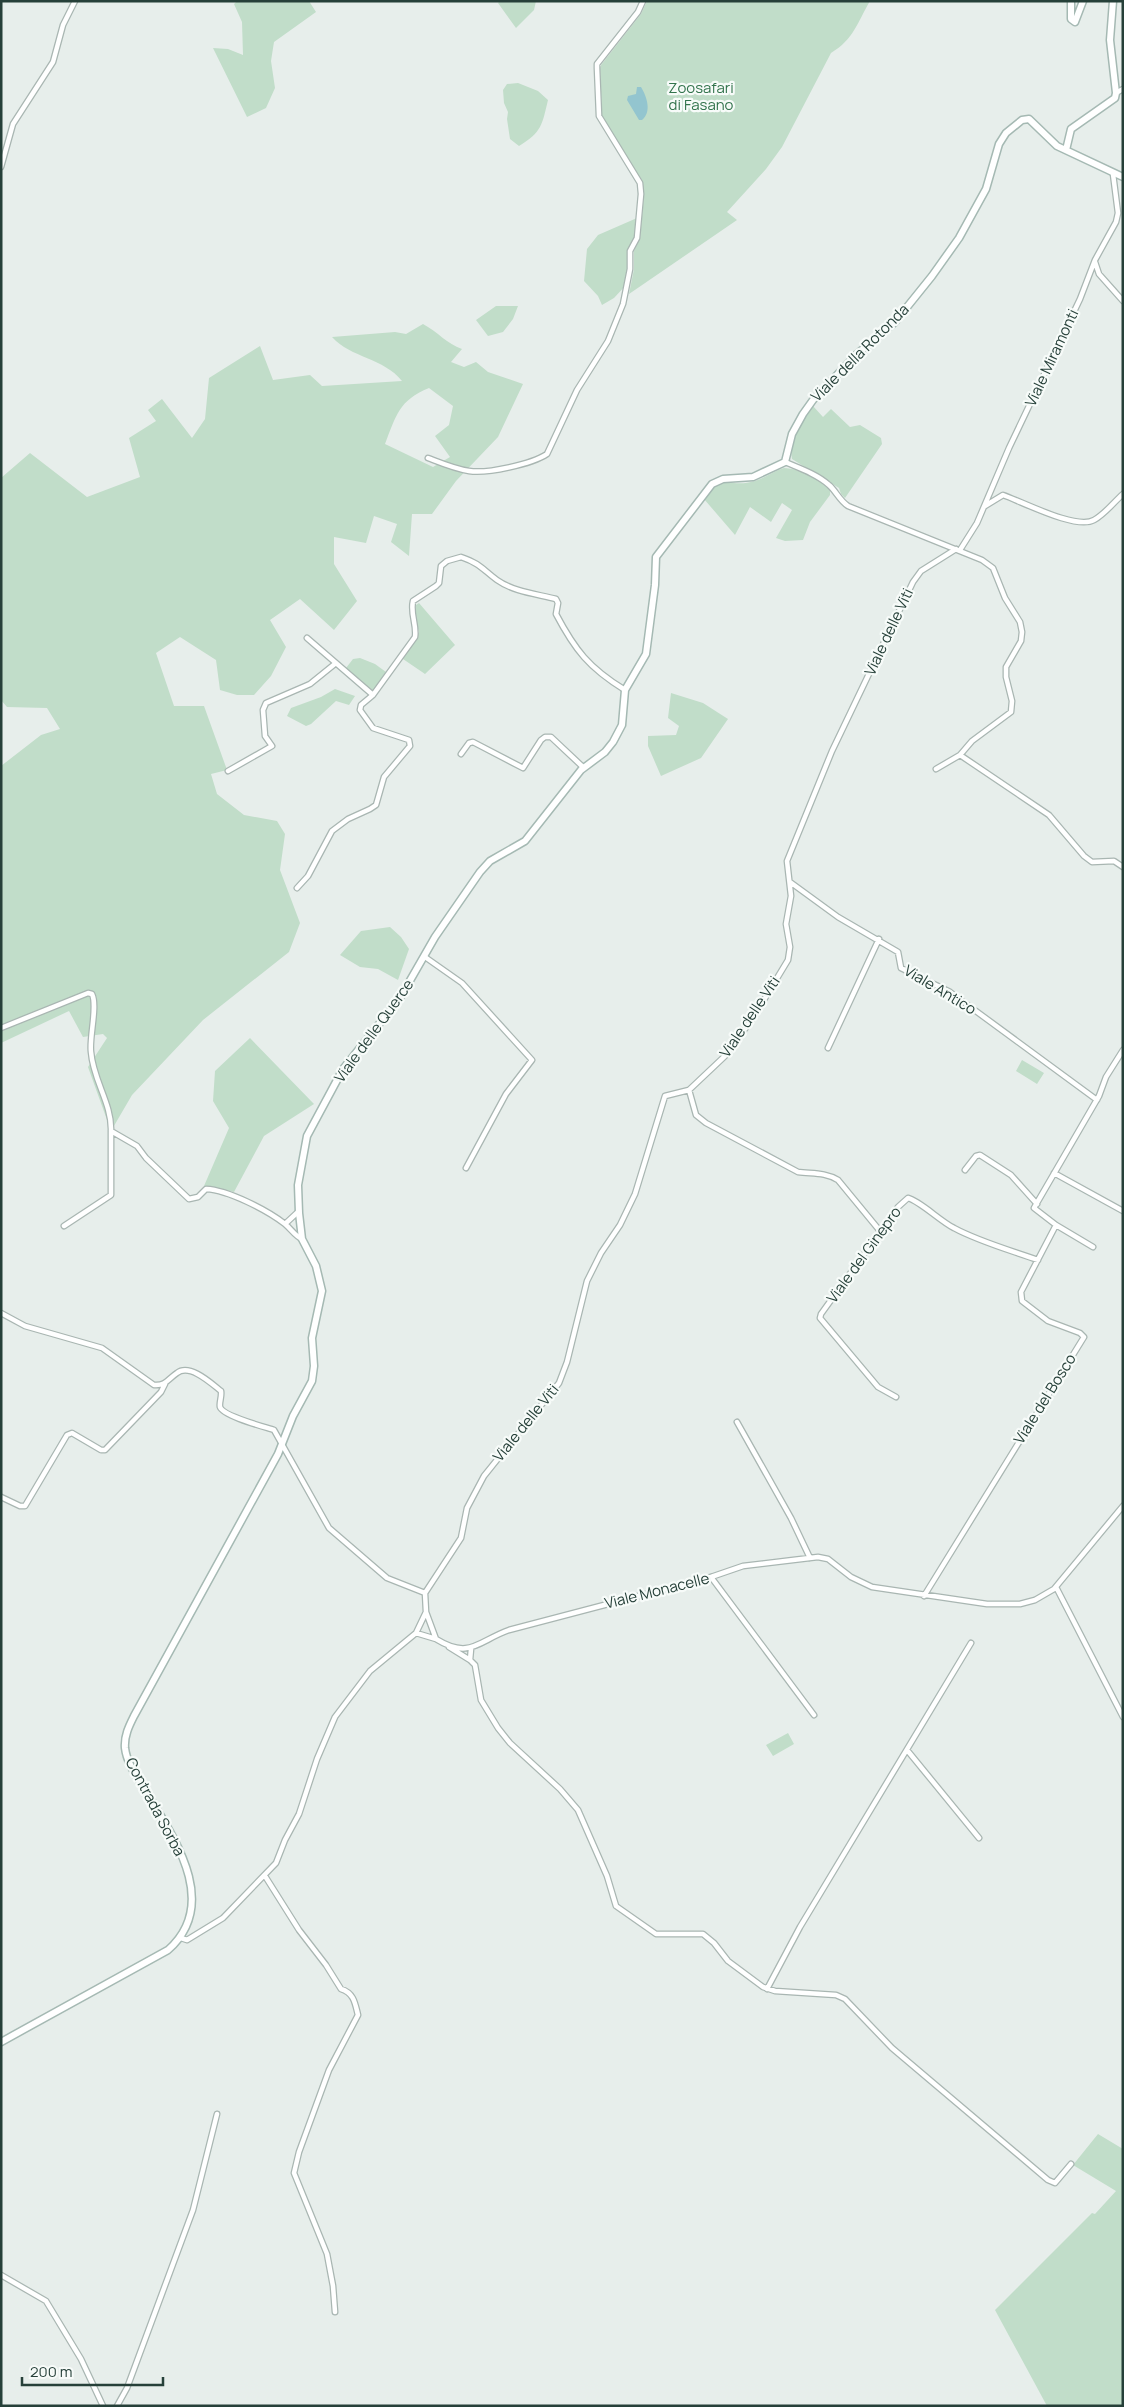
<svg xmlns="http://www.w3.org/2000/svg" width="1124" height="2407" viewBox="0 0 1124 2407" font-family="Manrope,sans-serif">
<rect width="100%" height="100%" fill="#e7eeeb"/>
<!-- green -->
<path fill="#c1ddc9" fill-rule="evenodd" d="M 237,1 L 309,1 L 316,12 L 274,42 L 271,61 L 275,88 L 266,108 L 247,117 L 213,48 L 228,49 L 243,55 L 242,22 L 234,4 Z
M 500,1 L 536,1 L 534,10 L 516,28 L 498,3 Z
M 647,1 L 870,1 C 857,23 854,39 831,53 L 782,147 L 766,169 L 727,212 L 737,220 L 629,294 L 634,269 L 634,251 L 640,238 L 644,196 L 642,180 L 625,158 L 602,115 L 600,68 L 601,65 L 641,14 Z
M 518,83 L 538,91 L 548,100 C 542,125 542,132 519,146 L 510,139 L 507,119 L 508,112 L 504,103 L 503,90 L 507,84 Z
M 637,218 L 636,237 L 630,251 L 627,284 L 614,298 L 602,305 L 598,296 L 584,281 L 587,249 L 598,235 Z
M 496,306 L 518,306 L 513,319 L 503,332 L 488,336 L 476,320 Z
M 423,324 C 438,332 447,344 462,349 L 451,362 L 464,367 L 476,362 L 488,372 L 523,384 L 498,437 L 456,481 L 432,514 L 412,514 L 409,556 L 391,542 L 397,524 L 374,516 L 366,543 L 334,537 L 334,564 L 357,601 L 334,630 L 300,599 L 270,620 L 286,647 L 271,676 L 254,695 L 237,695 L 220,690 L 216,660 L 180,637 L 156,653 L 174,706 L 204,706 L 227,770 L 211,774 L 217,794 L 244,815 L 277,821 L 285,834 L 280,870 L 300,923 L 289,952 L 203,1020 L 132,1095 L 111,1131 L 88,1067 L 107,1038 L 103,1034 L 83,1037 L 69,1011 L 1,1043 L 1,766 L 41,735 L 60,729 L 47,708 L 7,707 L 1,700 L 1,478 L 30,453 L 87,497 L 140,477 L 129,438 L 156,421 L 148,410 L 162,399 L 192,438 L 205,419 L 209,378 L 260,346 L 273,380 L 310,375 L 322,386 L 402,381 C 384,358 351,358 332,337 L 395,332 L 406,334 ZM 429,388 L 453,406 L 449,425 L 435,436 L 450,457 L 433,467 L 385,444 C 396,416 399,400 429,388 Z
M 813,406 L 823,417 L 831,409 L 850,427 L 860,425 L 881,438 L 882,444 L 845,498 L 841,494 L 839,488 L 792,459 C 788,440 803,422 813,406 Z
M 784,468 C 800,469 820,478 830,490 L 830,495 L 810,522 L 803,540 L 785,541 L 776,538 L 792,510 L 782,503 L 771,522 L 750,507 L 735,535 L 704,499 C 725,471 729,489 755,481 C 765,478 774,471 784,468 Z
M 419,603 L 455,645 L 425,674 L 403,659 L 419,632 L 414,616 L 416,605 Z
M 360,658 L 375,664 L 386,672 L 373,691 L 346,668 L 353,659 Z
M 335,689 L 355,696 L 349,705 L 336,701 L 311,724 L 306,726 L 287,716 L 291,708 L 321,697 Z
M 671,693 L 703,703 L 728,719 L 701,758 L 661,776 L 648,746 L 648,736 L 676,735 L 679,726 L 668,718 Z
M 390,927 L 401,937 L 409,949 L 398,980 L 378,969 L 360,967 L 340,955 L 361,931 Z
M 250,1038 L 314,1104 L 264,1136 L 234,1192 L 204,1186 L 229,1128 L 213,1101 L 215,1071 Z
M 1022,1060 L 1044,1073 L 1037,1084 L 1016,1071 Z
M 788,1733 L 794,1744 L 773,1756 L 766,1745 Z
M 1098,2134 L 1123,2149 L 1123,2406 L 1047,2406 L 995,2310 L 1092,2213 L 1095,2214 L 1116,2191 L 1073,2165 Z"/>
<!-- water -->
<path fill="#93c5cf" d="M 637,87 L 641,87 C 647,97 652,112 642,120 L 639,120 L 627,100 L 628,96 L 636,94 Z"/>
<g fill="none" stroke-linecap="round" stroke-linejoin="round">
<defs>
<path id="street" d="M 1116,93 L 1123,89
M 1,167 L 13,124 L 53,62 L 63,25 L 75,1
M 1095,262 L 1099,274 L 1123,301
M 428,458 C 441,463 455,469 469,471 C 487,474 532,464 547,454 L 577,390 L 608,341 L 623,304 L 630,269 L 630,251 L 637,238 L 641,194 L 640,183 L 599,116 L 597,68 L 597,64 L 638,12 L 643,1
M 785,462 C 799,468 817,474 829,485 C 836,491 839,500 848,506 L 982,560 L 993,568 L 1005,598 L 1020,622 L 1022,632 L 1021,641 L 1006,667 L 1006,677 L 1012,701 L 1011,712 L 972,741 L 960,755 L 936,769
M 985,506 L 1003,495 C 1023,502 1076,530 1094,520 C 1105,514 1114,502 1123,494
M 960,550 L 977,523 L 1009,448 L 1080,299 L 1095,260 L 1116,222 L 1118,213 L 1113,174
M 307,638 L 373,695
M 461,754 L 469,743 L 473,742 L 523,768 L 541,740 L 545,737 L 551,737 L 584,768
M 960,755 L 1049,815 L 1084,856 L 1092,862 L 1114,861 L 1123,867
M 228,771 L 272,746 L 265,736 L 263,710 L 266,703 L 310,684 L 336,663
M 790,882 L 838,917 L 898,952 L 901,968 L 950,992 L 1097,1100
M 297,888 L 308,876 L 332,831 L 348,819 L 370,809 L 376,805 L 384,777 L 410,746 L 409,740 L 373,728 L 360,710 L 361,705 L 373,695 L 415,637 C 417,625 410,614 413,601 L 436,586 L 439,583 L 441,566 L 447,561 L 461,557 C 481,564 482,569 497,580 C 514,592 537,594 556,599 L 558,603 L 556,614 C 575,650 589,668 625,690
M 425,957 L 462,983 L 532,1060 L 506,1094 L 466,1168
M 1,1028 L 88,993 L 92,994 C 98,1006 89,1037 91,1052 C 93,1080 112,1104 111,1131 L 137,1146 L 146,1158 L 189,1199 L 198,1197 L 206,1189 C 228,1190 267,1210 285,1224 C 291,1229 295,1236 302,1239
M 828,1048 L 879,939
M 689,1090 L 696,1115 L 706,1123 L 798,1172 C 812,1174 825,1172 838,1180 L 880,1231
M 965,1170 L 976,1156 L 980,1155 L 1011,1175 L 1037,1204
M 1054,1173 L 1123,1211
M 285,1224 L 299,1211
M 64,1226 L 111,1195 L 111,1131
M 1093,1247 L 1056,1225 L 1034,1208 L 1099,1096 L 1106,1077 L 1123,1050
M 1,1313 L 25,1326 L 102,1348 L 154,1385 C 166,1386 168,1379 177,1373 C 190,1363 212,1384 221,1391 C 222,1397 219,1402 220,1407 C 223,1416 265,1427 274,1430 L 329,1528 L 387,1578 L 425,1593
M 896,1397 L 878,1387 L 820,1318 L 821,1314 L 898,1207 L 908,1198 C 920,1201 940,1221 954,1228 C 980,1242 1010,1250 1038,1260
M 737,1422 L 791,1518 L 810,1558
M 1,1497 L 20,1506 L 25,1506 L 67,1435 L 72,1433 L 101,1450 L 105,1450 L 161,1392 L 165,1384
M 711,1577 L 814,1715
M 1056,1587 L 1123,1717
M 425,1593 L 461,1538 L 467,1508 L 484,1476 L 559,1383 L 567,1362 L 587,1281 L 601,1253 L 620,1225 L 635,1194 L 665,1096 L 689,1090 L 725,1056 L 753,1018 L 788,960 L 790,947 L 786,924 L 791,896 L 787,861 L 832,751 L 913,582 L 921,571 L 956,549
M 425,1593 L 426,1612 L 436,1639 C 470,1660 478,1641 509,1630 L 711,1577 L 743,1566 L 818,1557 L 828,1559 L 851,1577 L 872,1587 L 987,1604 L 1020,1604 L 1035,1600 L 1054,1589 L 1123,1506
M 924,1596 L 1084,1337 L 1080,1333 L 1048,1321 L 1022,1301 L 1021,1292 L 1056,1225
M 416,1633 L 436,1639
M 449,1647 L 470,1660
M 471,1649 L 470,1660 L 475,1665 L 481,1700 L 498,1728 L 510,1743 L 560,1789 L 578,1810 L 607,1876 L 616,1906 L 656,1934 L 703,1934 L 714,1943 L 728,1961 L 763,1987 L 775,1991 L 836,1995 L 845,1999 L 892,2048 L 1048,2180 L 1055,2183 L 1071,2164
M 907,1750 L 979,1838
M 265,1876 L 299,1930 L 326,1965 L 341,1989 C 354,1993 355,2003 358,2015 L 329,2070 L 299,2152 L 294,2173 L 327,2254 L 333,2286 L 335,2312
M 181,1938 L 187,1940 L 223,1918 L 276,1863 L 285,1840 L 299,1814 L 317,1759 L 335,1717 L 370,1671 L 416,1633 L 426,1612
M 767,1989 L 800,1927 L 971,1643
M 1,2275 L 46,2301 L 81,2359 L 103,2406
M 117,2406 L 127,2388 L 193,2210 L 217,2114"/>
<path id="secondary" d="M 1071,1 L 1071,19 L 1075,22 L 1083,1
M 1066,150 L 1071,129 L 1115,98 L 1116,93 L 1110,40 L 1113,1
M 1,2042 L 168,1950 C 220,1904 175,1839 147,1793 C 139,1779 127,1765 125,1748 C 124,1736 129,1726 134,1716 L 278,1454 L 293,1416 L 312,1381 L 314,1366 L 312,1338 L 322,1291 L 316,1266 L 302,1239 L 299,1213 L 298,1185 L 307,1136 L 343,1069 L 400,998 L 435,937 L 480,872 L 490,861 L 525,841 L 581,770 L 605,752 L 613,742 L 622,725 L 625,690 L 646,654 L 655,585 L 656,557 L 712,484 L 723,479 L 753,477 L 785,462 L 792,434 L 803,414 L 813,400 L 856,355 L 895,322 L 932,276 L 959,238 L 986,189 L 999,144 L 1006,133 L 1022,120 L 1029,119 L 1057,146 L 1123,177"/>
</defs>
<!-- street casing -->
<use href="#street" stroke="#a9b6b2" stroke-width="7"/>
<!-- secondary casing -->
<use href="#secondary" stroke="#a5b9b3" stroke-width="9"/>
<!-- street -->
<use href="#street" stroke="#fff" stroke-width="4.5"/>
<!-- secondary -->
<use href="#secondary" stroke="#fff" stroke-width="6"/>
</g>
<g text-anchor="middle" stroke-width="4.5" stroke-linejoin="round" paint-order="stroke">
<!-- park labels -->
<g font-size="15" fill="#33744d" stroke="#f7fbf9">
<text x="701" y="93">Zoosafari<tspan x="701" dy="17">di Fasano</tspan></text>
</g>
<!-- street labels -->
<g font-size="15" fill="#264039" stroke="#f7fbf9">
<text transform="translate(860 353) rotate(-45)" y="5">Viale della Rotonda</text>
<text transform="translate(1052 358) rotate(-65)" y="5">Viale Miramonti</text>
<text transform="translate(889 632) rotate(-65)" y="5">Viale delle Viti</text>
<text transform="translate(940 990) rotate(31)" y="5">Viale Antico</text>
<text transform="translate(750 1017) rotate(-56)" y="5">Viale delle Viti</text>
<text transform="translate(374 1031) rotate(-54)" y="5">Viale delle Querce</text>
<text transform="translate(864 1255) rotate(-54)" y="5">Viale del Ginepro</text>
<text transform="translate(1045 1399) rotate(-58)" y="5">Viale del Bosco</text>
<text transform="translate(526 1423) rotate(-51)" y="5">Viale delle Viti</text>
<text transform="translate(657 1591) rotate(-14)" y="5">Viale Monacelle</text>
<text transform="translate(155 1807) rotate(62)" y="5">Contrada Sorba</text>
</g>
</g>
<!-- border -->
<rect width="1124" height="2407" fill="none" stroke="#264039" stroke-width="5"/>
<!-- scale -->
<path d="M22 2377v8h141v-8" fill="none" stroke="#264039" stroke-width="2.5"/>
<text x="30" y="2377" font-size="15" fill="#264039" stroke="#f7fbf9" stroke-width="4" paint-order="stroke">200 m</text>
</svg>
